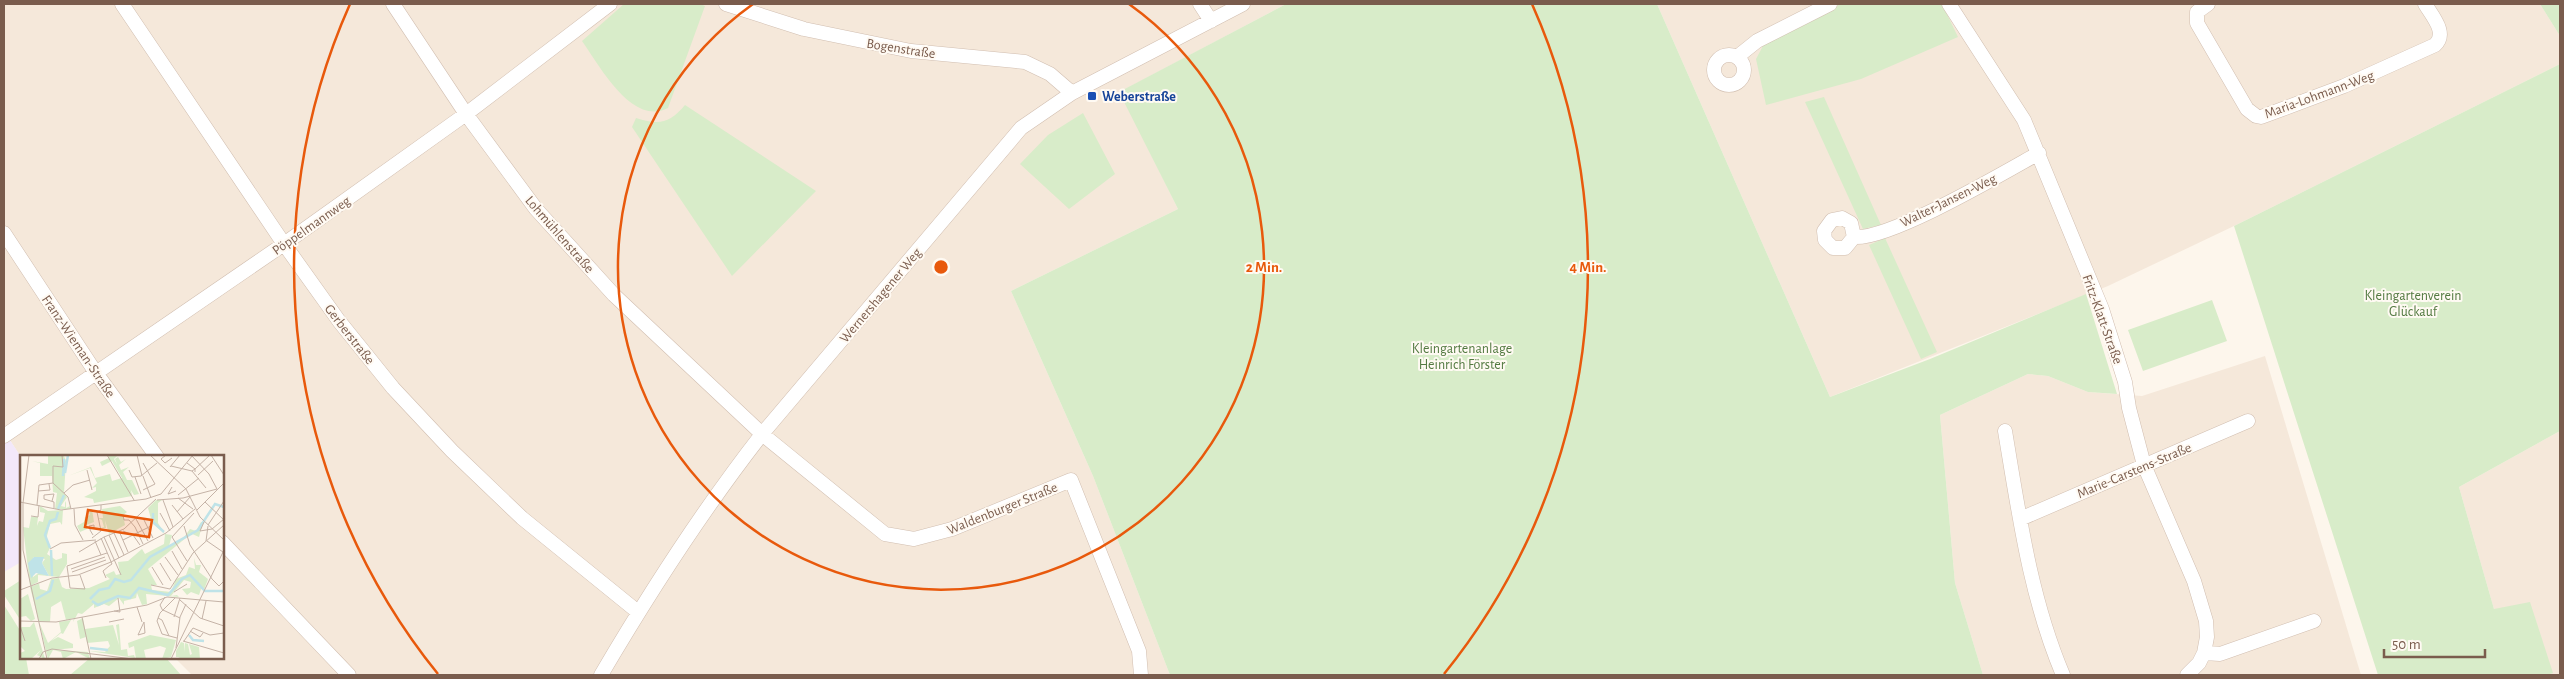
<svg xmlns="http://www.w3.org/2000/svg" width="2564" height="679" viewBox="0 0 2564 679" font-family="'Alegreya Sans',sans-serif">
<rect width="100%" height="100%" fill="#fdf6ec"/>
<!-- residential -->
<path fill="#f5e8da" d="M 4,4 L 1286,4 L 1120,92 L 1178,209 L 1011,291 L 1093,476 L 1170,675 L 192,675 L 175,658 L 222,658 L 222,457 L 21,457 L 4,431 Z
M 1657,4 L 2540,4 L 2560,36 L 2560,64 L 2234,226 L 2108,286 L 1830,397 Z
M 2265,356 L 2361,675 L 1983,675 L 1955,583 L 1940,415 L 2028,374 L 2048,376 L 2088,392 L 2142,396 Z
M 2560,431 L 2560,675 L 2547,675 L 2552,673 L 2494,609 L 2459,487 Z"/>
<!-- education -->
<path fill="#f3e8fa" d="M 4,431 L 21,457 L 21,562 L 4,572 Z"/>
<!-- green -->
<path fill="#d8ecc9" d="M 624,4 L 700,4 L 705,6 L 668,108 C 632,127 599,65 582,41 Z
M 1286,4 L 1657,4 L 1830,397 L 1930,359 L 2086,294 L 2117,394 L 2088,392 L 2048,376 L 2028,374 L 1940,415 L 1955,583 L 1983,675 L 1170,675 L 1093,476 L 1011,291 L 1178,209 L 1119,92 Z
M 1840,4 L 1942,4 L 1958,37 L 1861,79 L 1766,105 L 1756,59 L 1764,44 L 1827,13 Z
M 2540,4 L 2560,4 L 2560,36 Z
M 2560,64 L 2560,431 L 2459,487 L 2494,609 L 2530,602 L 2553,673 L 2547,675 L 2378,675 L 2234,226 Z
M 1824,97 L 1881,225 L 1863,229 L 1805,102 Z
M 685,105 L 816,191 L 732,276 L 632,127 L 636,118 C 659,125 669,124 685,105 Z
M 1083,113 L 1115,174 L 1069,209 L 1020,164 L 1048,135 Z
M 1885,238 L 1937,352 L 1921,359 L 1869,245 Z
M 2212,300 L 2227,341 L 2143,371 L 2128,330 Z
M 21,580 L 21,621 L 4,595 L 4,591 Z
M 4,605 L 21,632 L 21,658 L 26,658 L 29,675 L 4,675 Z
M 90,658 L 166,658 L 181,675 L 70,675 Z"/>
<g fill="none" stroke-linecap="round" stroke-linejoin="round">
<defs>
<path id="minor" d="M 122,4 L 284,244 L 339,321 L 393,388 L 452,451 L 522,518 L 638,612
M 393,4 L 466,114 L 536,209 L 614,295 L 762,434 L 885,534 L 914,539 L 952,529 L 1071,480 L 1139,651 L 1141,675
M 726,4 L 804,29 L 911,51 L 1025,62 L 1050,74 L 1072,93
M 1200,4 L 1211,21
M 1949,4 L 2024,120 L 2102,309 L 2125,382 L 2129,408 L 2144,465 L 2194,581 L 2206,621 L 2207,637 L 2204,653 L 2199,663 L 2187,675
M 2208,4 L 2197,12 L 2197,23 L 2247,109 L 2256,116 L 2261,117 L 2344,86 L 2435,45 C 2448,33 2432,16 2425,4
M1714 70a15 15 0 1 1 30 0a15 15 0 1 1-30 0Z
M 1737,57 L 1757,41 L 1830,4
M 4,233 L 96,373 L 157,457
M 1854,237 L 1845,248 L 1833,248 L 1825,240 L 1824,231 L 1832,220 L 1842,218 L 1851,223 L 1854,237 C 1890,240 2003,173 2039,153
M 2005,431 C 2019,514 2030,597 2063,675
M 4,436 L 284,244 L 466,114 L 610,4
M 2020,519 L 2248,421
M 222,542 L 349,675
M 2204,653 L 2220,654 L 2314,621
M 601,675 C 651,590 701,512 762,434 L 1021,128 L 1072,93 L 1243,4"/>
</defs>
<!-- minor casing -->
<use href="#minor" stroke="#d1beb0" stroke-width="15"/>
<!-- minor -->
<use href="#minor" stroke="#fff" stroke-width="14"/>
</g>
<!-- distance rings -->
<g fill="none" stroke="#e8590c" stroke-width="2.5">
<path d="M1129 4A323 323 0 1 1 753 4"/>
<path d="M438 674A647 647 0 0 1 350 4M1532 4A647 647 0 0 1 1444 674"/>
</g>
<!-- markers -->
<rect fill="#1a4fb4" stroke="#fffaf3" stroke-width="2" x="1087" y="91" width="10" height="10" rx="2.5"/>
<g text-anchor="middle" stroke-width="4" stroke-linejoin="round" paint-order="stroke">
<!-- street labels -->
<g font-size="14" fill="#7a5c4d" stroke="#fffaf3">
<text transform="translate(901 48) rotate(9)" y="5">Bogenstraße</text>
<text transform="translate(2319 94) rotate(-20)" y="5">Maria-Lohmann-Weg</text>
<text transform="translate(1948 200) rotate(-26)" y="5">Walter-Jansen-Weg</text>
<text transform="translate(311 225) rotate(-35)" y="5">Pöppelmannweg</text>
<text transform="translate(560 234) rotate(49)" y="5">Lohmühlenstraße</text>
<text transform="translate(880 295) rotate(-50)" y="5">Wernershagener Weg</text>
<text transform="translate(2103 319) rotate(70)" y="5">Fritz-Klatt-Straße</text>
<text transform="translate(350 334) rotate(52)" y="5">Gerberstraße</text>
<text transform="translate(79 346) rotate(56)" y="5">Franz-Wieman-Straße</text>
<text transform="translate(2134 470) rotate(-23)" y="5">Marie-Carstens-Straße</text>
<text transform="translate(1002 508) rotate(-22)" y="5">Waldenburger Straße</text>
</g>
<!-- transit labels -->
<g font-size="14" font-weight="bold" fill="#164399" stroke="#fffaf3" text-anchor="start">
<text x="1102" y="101">Weberstraße</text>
</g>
<!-- park labels -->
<g font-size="14" fill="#537a41" stroke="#fffaf3">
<text x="2413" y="300">Kleingartenverein<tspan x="2413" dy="16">Glückauf</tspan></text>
<text x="1462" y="353">Kleingartenanlage<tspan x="1462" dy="16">Heinrich Förster</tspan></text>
</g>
</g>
<!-- overview -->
<g transform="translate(20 455)">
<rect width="204" height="204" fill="#fdf6ec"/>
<path d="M 28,0 L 44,1 L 46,6 L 44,38 L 47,42 L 41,51 L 45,52 L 45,48 L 46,46 L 46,53 L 50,51 L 50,54 L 35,54 L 37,38 L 33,37 L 32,21 L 20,21 L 20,8 L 12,6 L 28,9 ZM 88,0 L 98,0 L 94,4 L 97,9 L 95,4 L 98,2 L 101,7 L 106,4 L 99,10 L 101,15 L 109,12 L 103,17 L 107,25 L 112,25 L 119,39 L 114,40 L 111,35 L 112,41 L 74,48 L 73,44 L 64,42 L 76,36 L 76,32 L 72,33 L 77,28 L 70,13 L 48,21 L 71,12 L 75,23 L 90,19 L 92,26 L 102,23 L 92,6 L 82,11 L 80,7 L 89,3 ZM 136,45 L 142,45 L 138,48 L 138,68 L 145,79 L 152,80 L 149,91 L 162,85 L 170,74 L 176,76 L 181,67 L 183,67 L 179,82 L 170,78 L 167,82 L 128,114 L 137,130 L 131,130 L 132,135 L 151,137 L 156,124 L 166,120 L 169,112 L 175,114 L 174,103 L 176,110 L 181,110 L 179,117 L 188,124 L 184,135 L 181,134 L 179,140 L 171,137 L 167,140 L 162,134 L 170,133 L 171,127 L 164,125 L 151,141 L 157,140 L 159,142 L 126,139 L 127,149 L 122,150 L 117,138 L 116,143 L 104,146 L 104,150 L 99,143 L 89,151 L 84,149 L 74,153 L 74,149 L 62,159 L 58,158 L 53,167 L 54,163 L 46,165 L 41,146 L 31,152 L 30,167 L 19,167 L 10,132 L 25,126 L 19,128 L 20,134 L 27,136 L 31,124 L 39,123 L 42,132 L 46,134 L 69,133 L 90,124 L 85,120 L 94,116 L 96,120 L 100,119 L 98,107 L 108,106 L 122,94 L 125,99 L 144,89 L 145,79 L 126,63 L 131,64 L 128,53 ZM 20,51 L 28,56 L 43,55 L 42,70 L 40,67 L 30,69 L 26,85 L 30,93 L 27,99 L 36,105 L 42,103 L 42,98 L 47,99 L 47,109 L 39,122 L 18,120 L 18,127 L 10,131 L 3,72 L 9,73 L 11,62 L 18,62 L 17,71 L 19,66 L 23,67 L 25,58 L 20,57 ZM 14,102 L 25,104 L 22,108 L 29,121 L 20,117 L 13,122 L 11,107 ZM 100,51 L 107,57 L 103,60 L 105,70 L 89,79 L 85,65 L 86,73 L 81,73 L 84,72 L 82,65 L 78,63 L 83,63 L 82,54 ZM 72,54 L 74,67 L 66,70 L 67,74 L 60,77 L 57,71 L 64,67 L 65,62 L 70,60 L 68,55 ZM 8,139 L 15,164 L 11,166 L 6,161 L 0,162 L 0,144 ZM 63,163 L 65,174 L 93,170 L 99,190 L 96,170 L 99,169 L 101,195 L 107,194 L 108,201 L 114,200 L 115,203 L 69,196 L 85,197 L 90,191 L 88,186 L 67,188 L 66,182 L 60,184 L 57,166 ZM 51,165 L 43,179 L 41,178 L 31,186 L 38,182 L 53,189 L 53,193 L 33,195 L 68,197 L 70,204 L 56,197 L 43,204 L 41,197 L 33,195 L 28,204 L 19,167 L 28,188 L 41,177 L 39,167 ZM 14,167 L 25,204 L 17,200 L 21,195 L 11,204 L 0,204 L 0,198 L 5,196 L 0,191 L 0,172 L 10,172 ZM 130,180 L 156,185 L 151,202 L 142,204 L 146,193 L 140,191 L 124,195 L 126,204 L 116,204 L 114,191 L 109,193 L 108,188 ZM 161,187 L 164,188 L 165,197 L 165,188 L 168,189 L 170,200 L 172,199 L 169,189 L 179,192 L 180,204 L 156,204 L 160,202 L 156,202 L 156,196 Z" fill="#d8ecc9" fill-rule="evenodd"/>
<path d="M 14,102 L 24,102 L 22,108 L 29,121 L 16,118 L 11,123 L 8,108 Z" fill="#bfe3e8"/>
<path fill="none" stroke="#bfe3e8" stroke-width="2.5" d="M 45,18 L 48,0M 43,21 L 44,4M 38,54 L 44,40M 133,58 L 133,67 L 144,77M 30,93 L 25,80 L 30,66 L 36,64 L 38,57M 31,95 L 32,121M 16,144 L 30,136 L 33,125M 70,144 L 79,135 L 89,133 L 95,124 L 104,127 L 111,125 L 130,102 L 178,75 L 195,49 L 204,52M 72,146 L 78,150 L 98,141 L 110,143 L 119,133 L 148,140 L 162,124 L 170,120 L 185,136 L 204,136M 169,180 L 173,185 L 184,186M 70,193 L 88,195"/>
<path fill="none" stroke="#c5b3a7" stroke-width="1" d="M 9,0 L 3,48 L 3,95 L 27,204M 42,0 L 43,12 L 33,11 L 33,28 L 48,42 L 51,54M 87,0 L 114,45M 117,0 L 122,21M 130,0 L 166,34 L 180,62 L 204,85M 146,0 L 141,4 L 145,8 L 152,3M 171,0 L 189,19 L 197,34M 191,0 L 204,20M 123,8 L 135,29 L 123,35M 167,8 L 175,14 L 190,0M 151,11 L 172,16M 150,12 L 160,0M 67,15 L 72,35M 109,15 L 112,22 L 121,21 L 137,8M 175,17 L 175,14 L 172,16 L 186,33M 178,20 L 193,6M 123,21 L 131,43M 115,22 L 121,39M 154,23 L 173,0M 152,32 L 148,39 L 156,36M 18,36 L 30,35 L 29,29M 44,38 L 53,30 L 70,25M 158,40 L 179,23M 158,43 L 173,54M 137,45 L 163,43 L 197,34M 143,45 L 153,72M 32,46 L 34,39 L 24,40 L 24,44 L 34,47 L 34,53M 0,47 L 41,55 L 126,44 L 141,39 L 154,23M 185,47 L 204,65M 17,50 L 19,30 L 33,28M 152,50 L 163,64M 54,54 L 55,70 L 63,85M 177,55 L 204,28M 157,57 L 170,42M 140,58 L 150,76M 103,60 L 104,65 L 109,65 L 115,72 L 123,89M 11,61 L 18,62 L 19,50M 123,63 L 133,83M 116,64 L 128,86M 184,67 L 180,76 L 192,74M 188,70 L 204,46M 164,71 L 170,90 L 192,124 L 199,131 L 204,126M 70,74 L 74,73 L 74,70 L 69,71 L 70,74 L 70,75 L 73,80M 192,74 L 204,64M 99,76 L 108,97M 103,76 L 113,80 L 120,90M 94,78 L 104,100M 89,80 L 99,103M 84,82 L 101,120M 72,83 L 81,76 L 77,57 L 81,55 L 81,50M 81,83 L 92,109 L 89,111M 103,85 L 131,71M 75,86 L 81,100M 186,86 L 188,71M 187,86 L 203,97M 30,94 L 41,88 L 76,85M 152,96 L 162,114M 59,97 L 84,82 L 104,74 L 136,44M 145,102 L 158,120M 167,106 L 152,82 L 174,58M 140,108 L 151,126M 132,112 L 143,130M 51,114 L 85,102M 52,117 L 86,105M 60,120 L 65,134 L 50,133 L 47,111 L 87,98M 86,123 L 83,116 L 89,111M 131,130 L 150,134M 150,134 L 173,98 L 204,70M 0,135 L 32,123 L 58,120 L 91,107 L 146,78 L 175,54M 154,137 L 167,129M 155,143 L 140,158 L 137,166 L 142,179 L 157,183M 160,145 L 180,163 L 204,171M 117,152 L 122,167M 143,155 L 160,163M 94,156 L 100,157 L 98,143M 143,156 L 140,150 L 145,142M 62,162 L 71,204M 154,162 L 160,143M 138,163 L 142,165 L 149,181M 182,164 L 186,146M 0,166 L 36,167 L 127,150 L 147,142 L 204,147M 89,167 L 104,164M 0,171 L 5,186M 170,176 L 180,182 L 183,178M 118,180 L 124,167 L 125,178 L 118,180M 163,186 L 204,198M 164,186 L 173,173 L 190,180 L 204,178M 156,193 L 160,162 L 166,149M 19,204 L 23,197 L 32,194 L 113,204M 151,204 L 204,95"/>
<path fill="#e8590c" fill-opacity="0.15" stroke="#e8590c" stroke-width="2.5" d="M 68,55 L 132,65 L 129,82 L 65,72 Z"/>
<rect width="204" height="204" fill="none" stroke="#7a5c4d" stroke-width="2.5"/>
</g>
<circle cx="941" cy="267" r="8" fill="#e8590c" stroke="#fffaf3" stroke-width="2.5"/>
<g font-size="15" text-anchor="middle" font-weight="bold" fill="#e8590c" stroke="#fffaf3" stroke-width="4" stroke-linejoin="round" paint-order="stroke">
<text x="1264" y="272">2 Min.</text>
<text x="1588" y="272">4 Min.</text>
</g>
<!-- border -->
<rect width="2564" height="679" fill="none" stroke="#7a5c4d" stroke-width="10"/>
<!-- scale -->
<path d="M2384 649v8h101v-8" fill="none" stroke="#7a5c4d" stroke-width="2.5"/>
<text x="2392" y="649" font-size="15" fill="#7a5c4d" stroke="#fffaf3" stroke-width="4" paint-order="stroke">50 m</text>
</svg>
